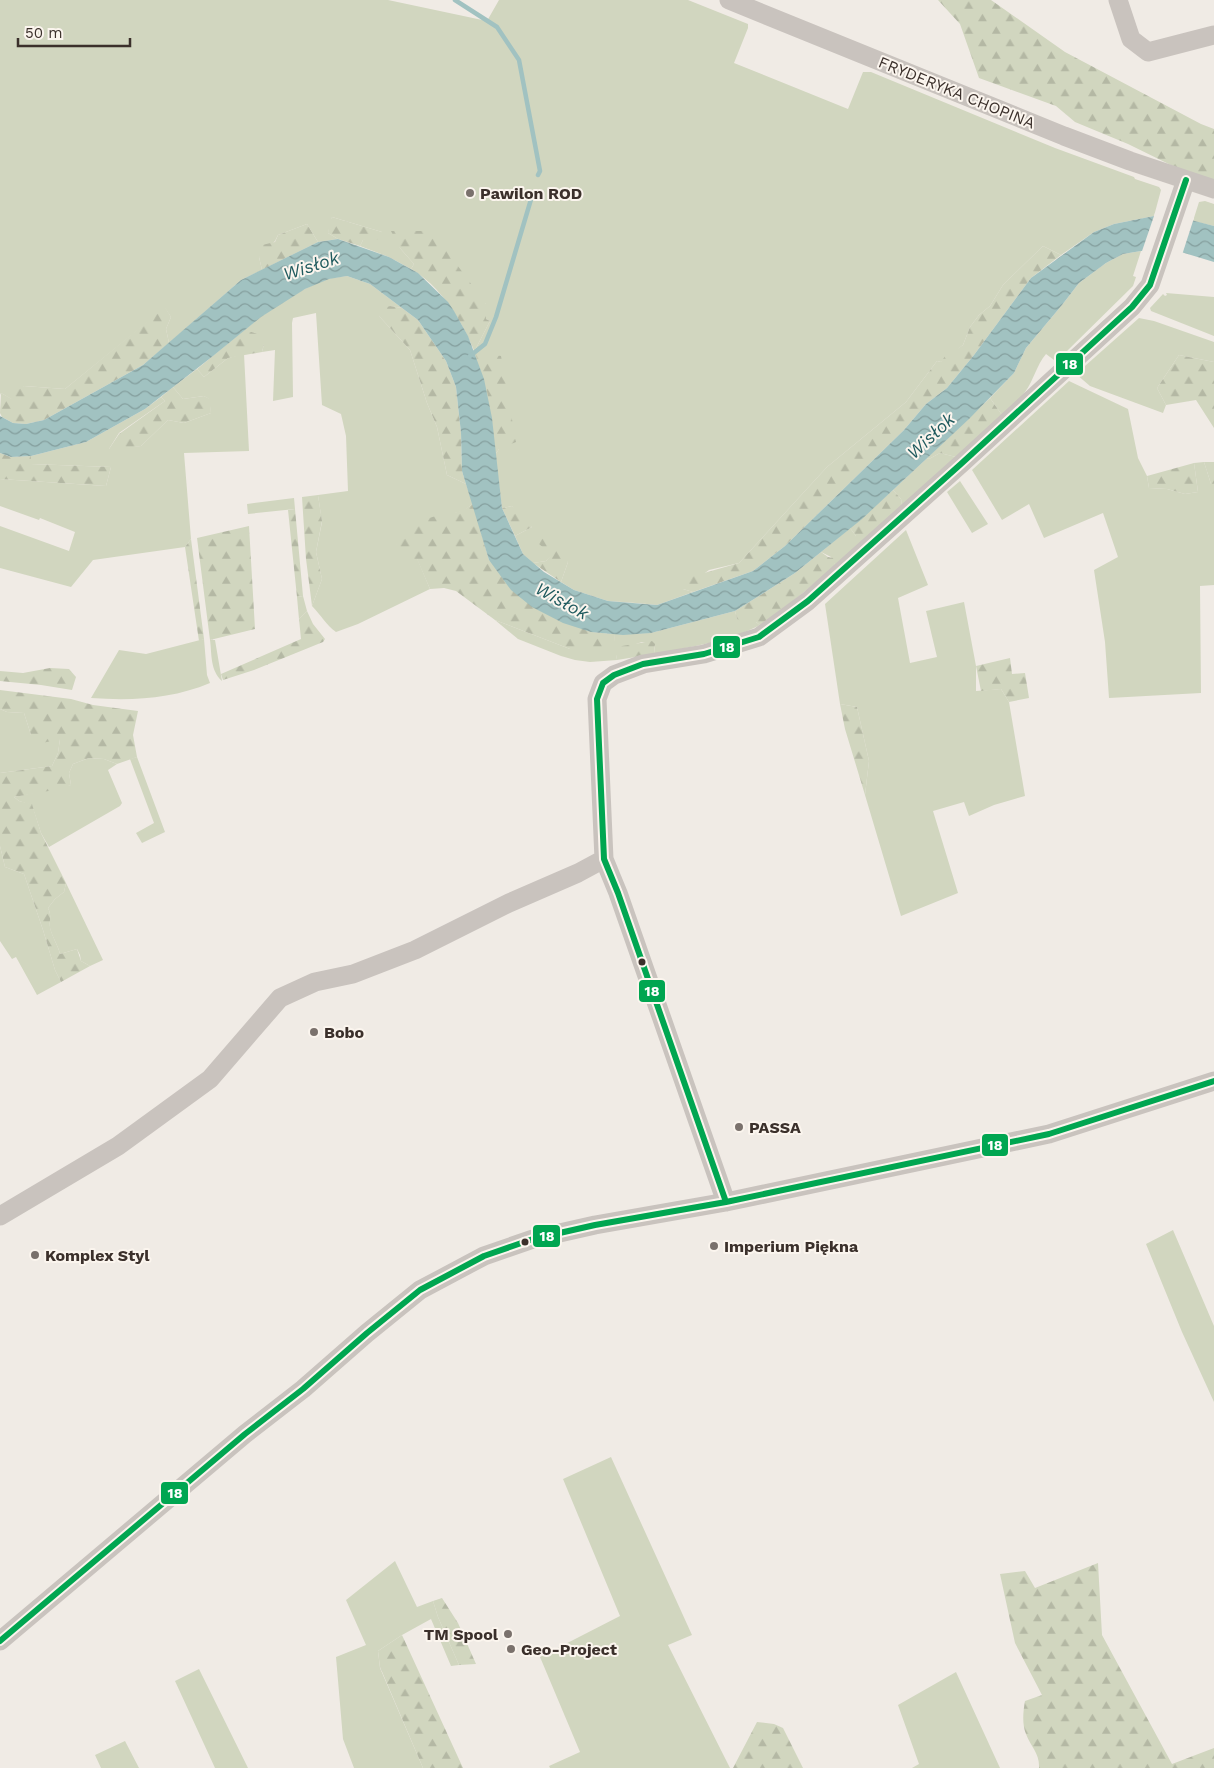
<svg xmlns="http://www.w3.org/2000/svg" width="1214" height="1768" viewBox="0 0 1214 1768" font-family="'Work Sans',sans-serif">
<defs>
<pattern id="forest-firs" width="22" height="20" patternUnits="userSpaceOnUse" patternTransform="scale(1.25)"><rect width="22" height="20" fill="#d1d6bf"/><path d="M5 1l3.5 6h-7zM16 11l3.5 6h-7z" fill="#b4b8a4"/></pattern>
<pattern id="water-waves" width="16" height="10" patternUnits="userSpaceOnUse" patternTransform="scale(1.25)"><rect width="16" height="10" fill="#a1c2c1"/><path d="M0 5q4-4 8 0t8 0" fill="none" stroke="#849e9d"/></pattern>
</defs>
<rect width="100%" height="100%" fill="#f0ebe5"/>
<!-- green -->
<path fill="#d1d6bf" d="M 0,0 L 388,0 L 487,21 L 499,0 L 688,0 L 748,24 L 748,28 L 734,63 L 848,109 L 863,72 L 871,72 L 1055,148 L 1134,177 L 1135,179 L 1159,187 L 1161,190 L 1154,216 L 1114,224 L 1094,232 L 1061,255 L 1043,246 L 1003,285 L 990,306 L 979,315 L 970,327 L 963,345 L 941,362 L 937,361 L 906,402 L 827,467 L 739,563 L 709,570 L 683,589 L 693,592 L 657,605 L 636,603 L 608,601 L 574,590 L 561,582 L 568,562 L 553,555 L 546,561 L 533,563 L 523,554 L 515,536 L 532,527 L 512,506 L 502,508 L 495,455 L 499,449 L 474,352 L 490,321 L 486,319 L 486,304 L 399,247 L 414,264 L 411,269 L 389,257 L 360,246 L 363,240 L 382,232 L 332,217 L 328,233 L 338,239 L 318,242 L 307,224 L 278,235 L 275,241 L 259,257 L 262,270 L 241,280 L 169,343 L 166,329 L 171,317 L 165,308 L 65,389 L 24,386 L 13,400 L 1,393 L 0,395 Z
M 1205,201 L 1214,204 L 1214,226 L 1193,221 L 1199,202 Z
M 1141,251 L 1133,276 L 1136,277 L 1133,286 L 1066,352 L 1054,360 L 1046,354 C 1036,366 1034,380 1025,392 C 1019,401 1010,408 1002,415 L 990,398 L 1014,373 L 1026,348 L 1062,305 L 1079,283 L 1106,263 L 1123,254 Z
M 347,276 L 370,284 L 402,308 L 390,306 L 379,316 L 410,350 L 427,403 L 437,427 L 447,475 L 466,484 L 473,504 L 463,511 L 451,514 L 396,545 L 417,558 L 430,589 L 358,624 L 336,632 C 326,625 321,615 312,606 L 322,579 L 316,552 L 322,522 L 318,495 L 348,491 L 346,436 L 341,414 L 322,405 L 316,313 L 293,318 L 292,323 L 293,397 L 273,401 L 275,350 L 262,352 L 264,344 L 252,332 L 242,332 C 266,312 298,289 328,279 C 334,277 341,277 347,276 Z
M 1166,293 L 1214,297 L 1214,336 L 1151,311 L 1150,308 L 1163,294 L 1165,296 L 1167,295 Z
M 1139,318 L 1154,321 L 1214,342 L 1214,362 L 1179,355 L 1157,388 L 1166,405 L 1163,413 L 1090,386 L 1076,374 Z
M 244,354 L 249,451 L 184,453 L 191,539 L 185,547 L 93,560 L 71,587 L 0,568 L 0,526 L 69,551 L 75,532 L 40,518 L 39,520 L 0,506 L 0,479 L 106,486 L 111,467 L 31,464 L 31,456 L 86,442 L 145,409 L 161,397 L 165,401 L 119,433 L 109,449 L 141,446 L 168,420 L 184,423 L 211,413 L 209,399 L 204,396 L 183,399 L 173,387 L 197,369 L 204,377 L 228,358 Z
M 1069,381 L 1128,409 L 1138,458 L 1147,476 L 1149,488 L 1167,489 L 1185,494 L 1198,492 L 1194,463 L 1204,462 L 1211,484 L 1214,484 L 1214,585 L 1200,586 L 1201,693 L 1109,698 L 1105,642 L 1094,570 L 1118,557 L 1103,513 L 1044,538 L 1029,504 L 1002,520 L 972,470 Z
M 940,453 L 956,457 L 902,505 L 901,499 L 893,490 L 927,458 L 929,459 Z
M 960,481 L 988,524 L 972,533 L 947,492 Z
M 294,498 L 295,509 L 248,514 L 247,504 Z
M 850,528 L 856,536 L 854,549 L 835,565 L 831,557 L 821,552 Z
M 906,530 L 928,585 L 898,598 L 910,663 L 937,657 L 926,611 L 964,602 L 976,666 L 976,691 L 1001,689 L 1009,702 L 1025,796 L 994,805 L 969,816 L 964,802 L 933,811 L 958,893 L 901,916 L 865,795 L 869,761 L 857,707 L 840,704 L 825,604 Z
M 303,596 L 307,611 L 299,619 L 297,597 Z
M 735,611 L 737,619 L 756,622 L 760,625 C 728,642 689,647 654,654 L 655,645 L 642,642 L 630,646 L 622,646 L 616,653 L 617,660 L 590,662 L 575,660 L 561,656 L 518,639 L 495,620 L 570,649 L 615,649 L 614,634 L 651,633 Z
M 204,639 L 207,675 L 210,683 C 172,699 132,701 91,698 L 119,650 L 146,654 Z
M 210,640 L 215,640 L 222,681 C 210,670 212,655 210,640 Z
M 0,709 L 7,712 L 24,713 L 31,735 L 60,739 L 58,753 L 52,766 L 0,773 Z
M 137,757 L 165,832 L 142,843 L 136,833 L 154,823 L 130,759 Z
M 89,758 L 104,759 L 117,764 L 108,770 L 122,803 L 120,806 L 49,847 L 41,833 L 32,805 L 19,801 L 14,797 L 71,785 L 69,773 L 73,764 Z
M 0,846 L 5,867 L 24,874 L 43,930 L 55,970 L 61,982 L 37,995 L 16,957 L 12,959 L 0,941 Z
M 66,883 L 103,960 L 90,966 L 81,961 L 80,955 L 77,949 L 60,954 C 58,945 52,937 50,928 C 49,920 52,916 48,908 L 55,899 L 64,892 Z
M 1173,1230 L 1214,1326 L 1214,1402 L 1182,1332 L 1146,1244 Z
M 611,1457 L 692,1635 L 668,1645 L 730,1768 L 550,1768 L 549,1766 L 580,1752 L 540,1657 L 620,1616 L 563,1479 Z
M 395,1561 L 417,1607 L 433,1601 L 438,1617 L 459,1665 L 451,1666 L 431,1619 L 402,1635 L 378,1651 L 380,1668 L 423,1768 L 354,1768 L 343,1739 L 336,1657 L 366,1645 L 346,1600 Z
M 199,1669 L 248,1768 L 215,1768 L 175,1681 Z
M 956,1672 L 1000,1768 L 912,1768 L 919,1764 L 898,1705 Z
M 125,1741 L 139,1768 L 101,1768 L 95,1755 Z"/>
<!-- forest -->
<path fill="url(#forest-firs)" d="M 938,0 L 991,0 L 1065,52 L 1201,124 L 1214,129 L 1214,182 L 1185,172 L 1128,144 L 1075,122 L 1056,106 L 979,78 L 960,24 Z
M 332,217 L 382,232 L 380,239 L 363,240 L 360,246 L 338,239 L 328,233 L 329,224 Z
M 307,224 L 318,242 L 262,270 L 259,257 L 262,245 L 275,242 L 278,235 Z
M 391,231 L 432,231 L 486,304 L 486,319 L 490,321 L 474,352 L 501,356 L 516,442 L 499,449 L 495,455 C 493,430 491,404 484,379 C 473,340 448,290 411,269 L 414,264 L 399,247 Z
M 1043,246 L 1061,255 L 1031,278 L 974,355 L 947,388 L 926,404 L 904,430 L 785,546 L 753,571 L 693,592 L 683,589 L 676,581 L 739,563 L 827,467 L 906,402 L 937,361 L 941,362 L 950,349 L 957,349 L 963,345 L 970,327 L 979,315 L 990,306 L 1003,285 Z
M 390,306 L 402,308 L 418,320 L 446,361 L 456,387 L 461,433 L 462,471 L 466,484 L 447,475 L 437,427 L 427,403 L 410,350 L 379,316 L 381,309 Z
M 165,307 L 171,317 L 166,329 L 169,343 L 143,365 L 44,420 L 26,424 L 13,423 L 2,417 L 0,413 L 1,393 L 12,399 L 14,390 L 24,386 L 65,389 Z
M 242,332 L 252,332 L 264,337 L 264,344 L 262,352 L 228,358 L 204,377 L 197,369 Z
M 1179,355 L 1214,362 L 1214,428 L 1196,400 L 1166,405 L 1157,388 Z
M 173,387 L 183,399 L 204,396 L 210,399 L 211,413 L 184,423 L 168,420 L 141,446 L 120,449 L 109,449 L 119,434 L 165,401 L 161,397 Z
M 990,398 L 1002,415 L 956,457 L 940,453 L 929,459 L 927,458 Z
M 0,453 L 11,457 L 31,456 L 31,464 L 111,467 L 106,486 L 0,479 Z
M 1204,462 L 1214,462 L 1214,484 L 1211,484 Z
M 1194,463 L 1198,492 L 1185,494 L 1167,489 L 1149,488 L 1147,476 Z
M 893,490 L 901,499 L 902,505 L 854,549 L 850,544 L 856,536 L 850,528 Z
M 318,495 L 322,521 L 316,552 L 322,579 L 312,606 L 306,559 L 302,497 Z
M 473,504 L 489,560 L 591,632 L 614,634 L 616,649 L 622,646 L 652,641 L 655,644 L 654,654 L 617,660 L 615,649 L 610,651 L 570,649 L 495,620 L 456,591 L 444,588 L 430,589 L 417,559 L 408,560 L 404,551 L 395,546 C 404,532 420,520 436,516 C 452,511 456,516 473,504 Z
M 512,506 L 525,515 L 532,527 L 515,536 L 502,508 Z
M 295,509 L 303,596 L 297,597 L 288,510 Z
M 249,526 L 255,629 L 210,640 L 197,538 Z
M 546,530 L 568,562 L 561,582 L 533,563 L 546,561 L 552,555 L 539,544 L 541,537 Z
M 191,539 L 204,639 L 199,641 L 185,547 Z
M 821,552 L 828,557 L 833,558 L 835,565 C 811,587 787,607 760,625 L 756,622 L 748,624 L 737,619 L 735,611 L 795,573 Z
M 307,611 L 313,624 L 325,639 L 323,642 L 254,670 L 223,680 L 221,674 L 301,639 L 299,619 Z
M 1010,658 L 1012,674 L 1025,673 L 1029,698 L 1009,702 L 1001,689 L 981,691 L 976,666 Z
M 50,668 L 69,669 L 76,677 L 72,690 L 41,685 L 0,681 L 0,671 L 23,673 Z
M 0,690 L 71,699 L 93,705 L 138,711 L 133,735 L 137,757 L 117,764 L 104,759 L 89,758 L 73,764 L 69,773 L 71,785 L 60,789 L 14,797 L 19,801 L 32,804 L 41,833 L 66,883 L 64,892 L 55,899 L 48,908 C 52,916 49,920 50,927 C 52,937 58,945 60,954 L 77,949 L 81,961 L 90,966 L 61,982 L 55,970 L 43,930 L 24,874 L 5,867 L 0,846 L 0,773 L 52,766 L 58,753 L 60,739 L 38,744 L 31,735 L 24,713 L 7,712 L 0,709 Z
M 840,704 L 857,707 L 869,761 L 865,795 L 845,729 Z
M 1098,1563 L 1102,1635 L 1172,1764 L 1214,1748 L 1214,1768 L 1039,1768 C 1040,1754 1031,1747 1026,1734 C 1022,1724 1023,1712 1025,1701 L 1042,1695 L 1015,1643 L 1000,1574 L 1025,1571 L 1035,1588 Z
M 442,1598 L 458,1623 L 476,1664 L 459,1665 L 438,1617 L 433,1601 Z
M 402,1635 L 463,1768 L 423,1768 L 380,1667 L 378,1651 Z
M 757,1722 L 774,1724 L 783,1728 L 803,1768 L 733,1768 Z"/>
<!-- water -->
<path fill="url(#water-waves)" d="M 1154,216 L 1191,220 L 1214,226 L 1214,262 L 1181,252 L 1141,251 L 1123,254 L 1106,263 L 1079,283 L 1062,305 L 1026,348 L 1014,373 L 969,419 L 862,519 L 795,573 L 735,611 L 651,633 L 623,635 L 591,632 L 563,623 L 532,607 L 511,590 L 489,560 L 462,471 L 461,433 L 456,387 L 446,361 L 418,320 L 370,284 L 347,276 L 329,279 L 305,289 L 261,317 L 213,356 L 145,409 L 86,442 L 31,456 L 11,457 L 0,453 L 0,416 L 13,423 L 26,424 L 44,420 L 143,365 L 241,280 L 318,242 L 338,239 L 389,257 L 418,273 L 448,302 L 454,311 L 468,336 L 484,379 L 492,418 L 502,508 L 523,554 L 544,572 L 574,590 L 608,601 L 657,605 L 753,571 L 785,546 L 904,430 L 926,404 L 947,388 L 974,355 L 1031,278 L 1094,232 L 1114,224 Z"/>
<!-- pier -->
<path fill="#f0ebe5" d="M 1155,213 L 1194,218 L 1182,255 L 1141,254 Z"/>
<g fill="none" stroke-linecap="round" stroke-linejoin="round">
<!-- stream -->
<path stroke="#a1c2c1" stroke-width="4.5" d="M 455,0 L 497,27 L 519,60 L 540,171 L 538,175
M 470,356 L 485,344 L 496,317 L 532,196"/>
<!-- minor -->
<path stroke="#c9c3be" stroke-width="19" d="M 729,0 L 1064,136 L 1130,161 L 1214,189
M 1118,0 L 1131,39 L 1148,52 L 1214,35
M 726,1202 L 618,893 L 604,859 L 597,699 L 603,683 L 614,675 L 643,664 L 704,654 L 759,637 L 808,601 L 962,463 L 1132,307 L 1150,285 L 1186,180
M 0,1216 L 118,1146 L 210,1079 L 280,998 L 315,982 L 353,974 L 415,950 L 509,903 L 578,873 L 604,859
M 0,1641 L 245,1434 L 303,1389 L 367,1333 L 420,1290 L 484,1256 L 533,1239 L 595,1225 L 726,1202 L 1049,1134 L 1214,1081"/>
<defs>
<path id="bus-1" d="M 726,1202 L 618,893 L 604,859 L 597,699 L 603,683 L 614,675 L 643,664 L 704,654 L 759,637 L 808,601 L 962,463 L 1132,307 L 1150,285 L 1186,180
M 0,1641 L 245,1434 L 303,1389 L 367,1333 L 420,1290 L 484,1256 L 533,1239 L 595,1225 L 726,1202 L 1049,1134 L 1214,1081"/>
</defs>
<!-- bus-1 casing -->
<use href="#bus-1" stroke="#fbf5ee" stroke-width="10"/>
<!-- bus-1 -->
<use href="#bus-1" stroke="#00a651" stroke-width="6"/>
</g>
<!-- markers -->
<g fill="#7a716c" stroke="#fbf5ee" stroke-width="2">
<circle cx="470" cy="193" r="5"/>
<circle cx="314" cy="1032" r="5"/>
<circle cx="739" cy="1127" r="5"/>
<circle cx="714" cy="1246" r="5"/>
<circle cx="35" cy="1255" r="5"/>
<circle cx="508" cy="1634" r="5"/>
<circle cx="511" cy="1649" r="5"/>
</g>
<g fill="#3b302b" stroke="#fbf5ee" stroke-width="2">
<circle cx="642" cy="962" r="4.5"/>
<circle cx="525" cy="1242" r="4.5"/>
</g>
<g text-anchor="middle" stroke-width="4" stroke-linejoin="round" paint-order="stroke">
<!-- street labels -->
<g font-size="16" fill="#3b302b" stroke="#fbf5ee">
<text transform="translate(957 92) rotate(22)" y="6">FRYDERYKA CHOPINA</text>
</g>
<!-- poi labels -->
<g font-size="16" font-weight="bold" fill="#3b302b" stroke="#fbf5ee" text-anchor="start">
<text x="480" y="199">Pawilon ROD</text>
<text x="324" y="1038">Bobo</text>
<text x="749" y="1133">PASSA</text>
<text x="724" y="1252">Imperium Piękna</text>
<text x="45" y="1261">Komplex Styl</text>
<text x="498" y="1640" text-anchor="end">TM Spool</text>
<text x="521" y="1655">Geo-Project</text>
</g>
<!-- water labels -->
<g font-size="18" font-style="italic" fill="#1f5a5e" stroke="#fbf5ee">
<text transform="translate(311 266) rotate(-18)" y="6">Wisłok</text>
<text transform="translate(931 436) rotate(-43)" y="6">Wisłok</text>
<text transform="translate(562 601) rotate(29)" y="6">Wisłok</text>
</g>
</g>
<g stroke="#fbf5ee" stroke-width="2">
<rect x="1055" y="352" width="29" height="24" rx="5" fill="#00a651"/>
<rect x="712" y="635" width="29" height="24" rx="5" fill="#00a651"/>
<rect x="638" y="979" width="28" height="24" rx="5" fill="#00a651"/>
<rect x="981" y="1133" width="28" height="24" rx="5" fill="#00a651"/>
<rect x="532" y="1224" width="29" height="24" rx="5" fill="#00a651"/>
<rect x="160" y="1481" width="29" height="24" rx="5" fill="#00a651"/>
</g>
<g font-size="14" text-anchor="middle" font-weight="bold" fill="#fff">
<text x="1070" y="369">18</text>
<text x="727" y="652">18</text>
<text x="652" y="996">18</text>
<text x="995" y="1150">18</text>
<text x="547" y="1241">18</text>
<text x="175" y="1498">18</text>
</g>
<!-- scale -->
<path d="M18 38v8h112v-8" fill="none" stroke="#3b302b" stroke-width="2.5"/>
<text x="25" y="38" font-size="15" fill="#3b302b" stroke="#fbf5ee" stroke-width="4" paint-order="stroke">50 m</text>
</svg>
